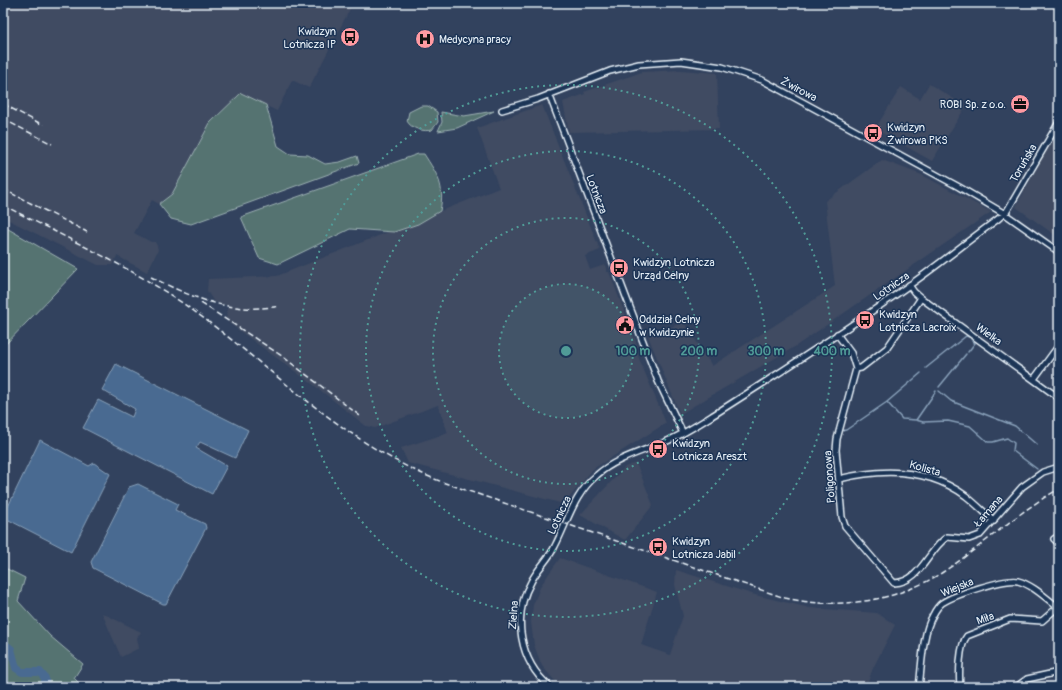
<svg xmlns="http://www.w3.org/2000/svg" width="1062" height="690" viewBox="0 0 1062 690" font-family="Pangolin,sans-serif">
<rect width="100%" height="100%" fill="#32425e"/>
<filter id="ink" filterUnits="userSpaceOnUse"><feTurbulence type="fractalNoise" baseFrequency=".025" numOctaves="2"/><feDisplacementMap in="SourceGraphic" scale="8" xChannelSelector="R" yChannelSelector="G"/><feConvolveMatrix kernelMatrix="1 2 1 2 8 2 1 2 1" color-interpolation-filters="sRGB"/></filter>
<g filter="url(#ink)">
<!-- built -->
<path fill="#404b62" d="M 3,3 L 353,3 L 309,88 L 292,80 L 277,111 L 241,94 L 210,123 L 172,194 L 159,204 L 152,200 L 134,233 L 151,242 L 155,242 L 157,246 L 158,250 L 147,272 L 117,256 L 112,265 L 98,265 L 3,217 Z
M 681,70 L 717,73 L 719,129 L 569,132 L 563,102 L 585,94 L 584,92 L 642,72 Z
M 929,84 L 966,106 L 932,161 L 875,129 L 901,87 L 920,99 Z
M 542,105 L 600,250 L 585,256 L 590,270 L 605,265 L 607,272 L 609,272 L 638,347 L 635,349 L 666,423 L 593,469 L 564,504 L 408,463 L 401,448 L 448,433 L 438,405 L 375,428 L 366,426 L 315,386 L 229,323 L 226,318 L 228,306 L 214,302 L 207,291 L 208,279 L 277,276 L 499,188 L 477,128 Z
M 1059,127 L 1059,238 L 1016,207 Z
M 882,160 L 922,175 L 991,212 L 796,346 L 680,414 L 648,336 L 684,322 L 712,366 L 835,286 L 825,201 Z
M 636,463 L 653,505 L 625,540 L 580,515 L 625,467 Z
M 560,558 L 657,592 L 641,645 L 670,655 L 683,616 L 675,585 L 676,570 L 755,595 L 810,608 L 877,613 L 895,625 L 873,668 L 866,687 L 564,687 L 554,680 L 542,666 L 534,645 L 531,622 L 533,605 L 541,585 Z
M 102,613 L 141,632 L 137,638 L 139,648 L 121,657 Z"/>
<!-- green -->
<path fill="#557371" stroke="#9eb2b4" d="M 241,93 L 266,105 L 278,146 L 290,154 L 308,155 L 325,164 L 340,162 L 357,156 L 359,163 L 191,224 L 171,219 L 159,204 L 172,194 L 210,123 Z
M 421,106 L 428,106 L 437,112 L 438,122 L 432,130 C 424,132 411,129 407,121 L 409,112 Z
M 494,111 L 457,128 L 438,131 L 442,122 L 441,112 L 464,116 Z
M 418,154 L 424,154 C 438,176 445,185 440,211 L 418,224 L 394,232 L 350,229 L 278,264 L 259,258 L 241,217 Z
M 3,226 L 78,269 L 3,347 Z
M 3,567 L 25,578 L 18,601 L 50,636 L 83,664 L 74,678 L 83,687 L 3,687 Z"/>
<!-- water -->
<path fill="#4a6b91" stroke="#89a1ba" d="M 116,364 L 248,430 L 235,458 L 200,442 L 196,448 L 227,466 L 212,494 L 83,428 L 98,400 L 132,417 L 135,409 L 102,390 Z
M 40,440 L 89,466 L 94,463 L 110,474 L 71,552 L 3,517 Z
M 138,484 L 178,504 L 175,510 L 205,524 L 206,528 L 166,604 L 163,604 L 93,568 L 91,562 L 129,487 Z"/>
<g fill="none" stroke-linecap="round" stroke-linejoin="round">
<!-- stream -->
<path stroke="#89a1ba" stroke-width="1.5" d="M 968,352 L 975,343 L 971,339
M 926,368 L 966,336 L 969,337
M 939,387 L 966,354
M 939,391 L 951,401 L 1015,426 L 1037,445
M 887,402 L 902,419 L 916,420 L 936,391
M 916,420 L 923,422 L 948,421 L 970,426 L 988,442 L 993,442 L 1007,438 L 1014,443 L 1013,451 L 1037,469
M 841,431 L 846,430 L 887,402 L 921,373"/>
<!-- river -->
<path stroke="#4a6b91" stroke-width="8" d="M 3,643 L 11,649 L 16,668 L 22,672 L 40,672 L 45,678 L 45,687"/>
<defs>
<path id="minor" d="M 549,94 L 658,381 L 683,433
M 502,110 L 538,99 L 610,71 L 639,64 L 681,61 L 722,67 L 762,80 L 959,187 L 1005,214 L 1059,252
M 909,285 L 914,292 L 921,298 L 1059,398
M 837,334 L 851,353 L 856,369 L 837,439 L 836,450 L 842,517 L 845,526 L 894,583 C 921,582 927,551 947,537 L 969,539 L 980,535 L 1022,487 L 1043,472 L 1059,467
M 856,369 L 861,368 L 887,348 L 921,298
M 1034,379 L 1059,345
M 839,479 C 883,468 928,468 966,496 C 976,504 985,513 994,521
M 1059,536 L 1054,539 L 1056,541 L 1059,540
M 550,687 C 519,661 512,616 531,582 C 537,569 549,559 555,546 C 568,521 574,494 597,475 C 616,458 642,452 665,442 C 682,435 699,424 715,414 C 781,372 848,329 911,284 C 941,263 969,240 998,219 L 1007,211 L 1059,122
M 919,687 C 922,665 922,634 933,615 C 935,611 938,606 942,603 C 954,595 1005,578 1018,581 C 1033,585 1047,599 1059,608
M 960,687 C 959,675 959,645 967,636 L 1010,619 L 1042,621 L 1058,607
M 1016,687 L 1027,679 L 1059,672"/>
</defs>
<!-- minor casing -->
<use href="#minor" stroke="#e8f1f8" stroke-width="8"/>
<!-- minor -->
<use href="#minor" stroke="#1d3557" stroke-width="5"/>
<!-- rail -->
<path stroke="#e8f1f8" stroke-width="1.5" stroke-dasharray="6 3" stroke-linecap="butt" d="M 3,104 L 43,125
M 3,119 L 52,144
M 3,189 L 87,232
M 3,205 C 64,237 127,265 184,304 C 270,364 344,446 445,483 L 785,598 C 839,610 896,602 943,572 C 983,546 1017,512 1059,489
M 151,277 C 195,299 230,314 280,306
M 201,303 L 282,356 L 360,416"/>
</g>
</g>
<!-- distance rings -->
<circle cx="566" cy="351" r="67" fill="#509b97" fill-opacity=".12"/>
<g fill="none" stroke="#509b97" stroke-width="2" stroke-dasharray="2 4">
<circle cx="566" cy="351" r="67"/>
<circle cx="566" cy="351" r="133"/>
<circle cx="566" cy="351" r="200"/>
<circle cx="566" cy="351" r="266"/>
</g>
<!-- icons -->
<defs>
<symbol id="bus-disc" viewBox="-11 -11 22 22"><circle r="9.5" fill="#ff9aa2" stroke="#1d3557"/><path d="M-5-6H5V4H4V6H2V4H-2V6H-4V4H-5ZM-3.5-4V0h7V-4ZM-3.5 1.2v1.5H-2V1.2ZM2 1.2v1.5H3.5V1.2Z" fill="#111"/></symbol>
<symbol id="hospital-disc" viewBox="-11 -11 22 22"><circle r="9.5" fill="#ff9aa2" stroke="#1d3557"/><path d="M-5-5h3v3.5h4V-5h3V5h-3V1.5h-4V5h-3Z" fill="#111"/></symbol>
<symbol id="office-disc" viewBox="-11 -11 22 22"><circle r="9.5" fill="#ff9aa2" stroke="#1d3557"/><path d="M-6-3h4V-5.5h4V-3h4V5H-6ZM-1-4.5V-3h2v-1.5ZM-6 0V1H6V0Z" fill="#111"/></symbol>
<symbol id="civic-disc" viewBox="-11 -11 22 22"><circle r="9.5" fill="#ff9aa2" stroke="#1d3557"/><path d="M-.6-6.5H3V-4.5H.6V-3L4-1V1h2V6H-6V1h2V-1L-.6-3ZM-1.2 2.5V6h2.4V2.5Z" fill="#111"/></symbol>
</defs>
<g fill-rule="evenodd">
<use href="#bus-disc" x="339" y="26" width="22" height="22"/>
<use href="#hospital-disc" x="414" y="28" width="22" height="22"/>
<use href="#office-disc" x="1009" y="93" width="22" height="22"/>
<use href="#bus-disc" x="862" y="122" width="22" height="22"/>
<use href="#bus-disc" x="608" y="257" width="22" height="22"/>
<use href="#bus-disc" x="854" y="309" width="22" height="22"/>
<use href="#civic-disc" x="614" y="314" width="22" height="22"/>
<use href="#bus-disc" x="647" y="438" width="22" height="22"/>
<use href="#bus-disc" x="647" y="536" width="22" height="22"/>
</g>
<g text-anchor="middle" stroke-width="3" stroke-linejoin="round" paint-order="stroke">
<!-- poi labels -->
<g font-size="11" fill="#e8f1f8" stroke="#1d3557" text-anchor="start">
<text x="336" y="35" text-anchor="end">Kwidzyn<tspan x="336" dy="13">Lotnicza IP</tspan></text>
<text x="439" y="43">Medycyna pracy</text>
<text x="1006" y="108" text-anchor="end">ROBI Sp. z o.o.</text>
<text x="887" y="131">Kwidzyn<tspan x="887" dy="13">Żwirowa PKS</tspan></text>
<text x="633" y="266">Kwidzyn Lotnicza<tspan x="633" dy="13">Urząd Celny</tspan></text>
<text x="879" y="318">Kwidzyn<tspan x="879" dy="13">Lotnicza Lacroix</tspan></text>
<text x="639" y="323">Oddział Celny<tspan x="639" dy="13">w Kwidzynie</tspan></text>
<text x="672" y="447">Kwidzyn<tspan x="672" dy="13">Lotnicza Areszt</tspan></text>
<text x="672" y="545">Kwidzyn<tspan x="672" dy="13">Lotnicza Jabil</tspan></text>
</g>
<!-- street labels -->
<g font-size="11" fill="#e8f1f8" stroke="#1d3557">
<text transform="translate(799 89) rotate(28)" y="4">Żwirowa</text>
<text transform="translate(1023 163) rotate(-60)" y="4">Toruńska</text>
<text transform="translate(597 194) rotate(69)" y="4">Lotnicza</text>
<text transform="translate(891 286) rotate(-35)" y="4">Lotnicza</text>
<text transform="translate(989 334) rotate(36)" y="4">Wielka</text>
<text transform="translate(925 468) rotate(16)" y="4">Kolista</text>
<text transform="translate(829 477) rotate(-94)" y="4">Poligonowa</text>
<text transform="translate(988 511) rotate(-49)" y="4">Łamana</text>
<text transform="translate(559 515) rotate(-65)" y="4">Lotnicza</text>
<text transform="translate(957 587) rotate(-22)" y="4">Wiejska</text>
<text transform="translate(513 615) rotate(-86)" y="4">Zielna</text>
<text transform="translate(985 618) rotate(-20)" y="4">Miła</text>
</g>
</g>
<circle cx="566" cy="351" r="6" fill="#509b97" stroke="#1d3557" stroke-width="2"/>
<g font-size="12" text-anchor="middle" font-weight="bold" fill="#509b97" stroke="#1d3557" stroke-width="3" stroke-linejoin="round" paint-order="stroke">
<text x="633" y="355">100 m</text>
<text x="699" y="355">200 m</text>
<text x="766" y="355">300 m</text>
<text x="832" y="355">400 m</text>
</g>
<!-- margin -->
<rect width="1062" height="690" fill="none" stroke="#1d3557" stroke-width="16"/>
<rect x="8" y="8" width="1046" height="674" fill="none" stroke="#e8f1f8" stroke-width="1.5" filter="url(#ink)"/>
</svg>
